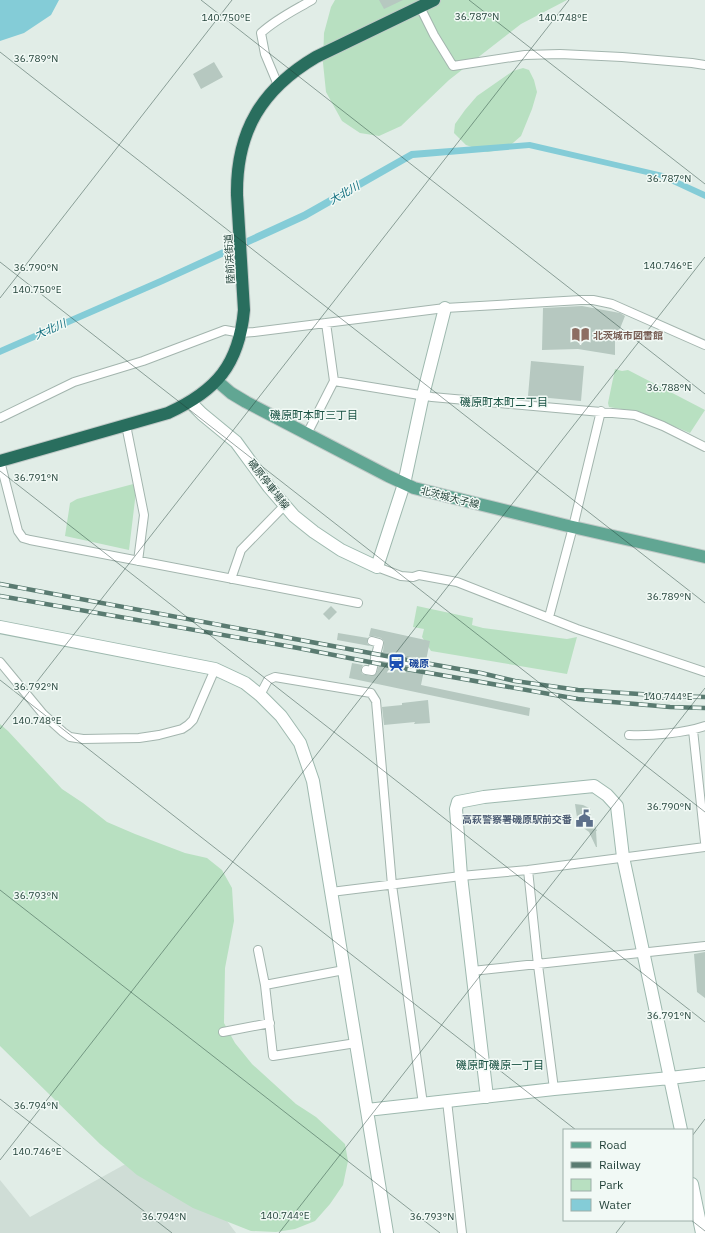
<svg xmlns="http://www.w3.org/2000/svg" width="705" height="1233" viewBox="0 0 705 1233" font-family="'IBM Plex Sans','Noto Sans JP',sans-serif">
<rect width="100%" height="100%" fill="#e1ede7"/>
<!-- built -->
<path fill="#cfddd6" d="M 167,1141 L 236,1233 L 0,1233 L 0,1180 L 30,1217 Z"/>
<!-- green -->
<path fill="#b8e0c1" d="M 335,0 L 567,0 L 521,24 L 449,80 L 401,126 L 379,136 L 360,133 L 342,121 L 326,92 L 323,63 L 324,33 L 331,7 Z
M 523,68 L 529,70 L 534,80 L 537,92 L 532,109 L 521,136 L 506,149 L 487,152 L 466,145 L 454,133 L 455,124 L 465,110 L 477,96 L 513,71 Z
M 615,369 L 622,371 L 628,370 L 705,410 L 690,433 L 640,412 L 609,407 L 608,403 Z
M 137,483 L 129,550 L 65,536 L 70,503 L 77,499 Z
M 417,606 L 473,618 L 472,625 L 483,628 L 567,639 L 577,637 L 567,674 L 431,651 L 422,637 L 424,629 L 413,627 Z
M 0,724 L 8,731 L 62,789 L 83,803 L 107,822 L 135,834 L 185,853 L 207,858 L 222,870 L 232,888 L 234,921 L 225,968 L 224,1023 L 235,1043 L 252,1064 L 296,1104 L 316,1117 L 345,1144 L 348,1161 L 343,1185 L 330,1204 L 315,1221 L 295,1229 L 276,1232 L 251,1231 L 193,1208 L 137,1175 L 100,1144 L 0,1046 Z"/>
<!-- water -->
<path fill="#84ccd7" d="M 0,0 L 59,0 L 51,15 L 24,33 L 0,41 Z
M 530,142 L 663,173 L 705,192 L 705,199 L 660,178 L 529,148 L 413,158 L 306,219 L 163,284 L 0,355 L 0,348 L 160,278 L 303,212 L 411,151 Z"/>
<!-- building -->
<path fill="#b6c8c0" d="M 379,0 L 403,0 L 384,9 Z
M 214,62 L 223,77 L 201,89 L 193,74 Z
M 582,306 L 620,313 L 625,316 L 615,341 L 615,355 L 578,349 L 542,350 L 543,308 Z
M 531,361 L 584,366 L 581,401 L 528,396 Z
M 331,606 L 337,612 L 329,620 L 323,614 Z
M 371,628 L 430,641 L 421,685 L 530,708 L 529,716 L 349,678 L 352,663 L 363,665 L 361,669 L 362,674 L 371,676 L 376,674 L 380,662 L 413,667 L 415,667 L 418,663 L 418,660 L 414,657 L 383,652 L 384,641 L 381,638 L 373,636 L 369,636 Z
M 338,633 L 368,638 L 367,643 L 370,646 L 337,640 Z
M 428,700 L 430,723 L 414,724 L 415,722 L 384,725 L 382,707 L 402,705 L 402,703 Z
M 575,804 L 583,805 L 591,809 L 589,811 L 597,831 L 596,831 L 597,847 L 596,847 L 589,832 L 578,824 Z
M 705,952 L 705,998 L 697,992 L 694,954 Z"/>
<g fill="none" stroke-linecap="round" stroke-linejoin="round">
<defs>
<path id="street" d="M 420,7 L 434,35 L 453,66 L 525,55 L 560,54 L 622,57 L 692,63 L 705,65
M 278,85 L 265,54 L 261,33 C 276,19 295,10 312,0
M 334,381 L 432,397 L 635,415 L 663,426 L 705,447
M 0,418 L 74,382 L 143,361 L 225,330 L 241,333 L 254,332 L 445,308 L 581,300 L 593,300 L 612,304 L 705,345
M 126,425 L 144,515 L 138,561
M 307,434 L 334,381 L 326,323
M 0,461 L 18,531 L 23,538 L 30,540 L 358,603
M 377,567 L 401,576 L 413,577 L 419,575 L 457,582 L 577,629 L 705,672
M 231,579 L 241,550 L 284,506
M 549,617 L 573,527 L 601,411
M 375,656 L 413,662
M 0,662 L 43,714 L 63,732 L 70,737 L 83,739 L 139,738 L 159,735 L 182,729 L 188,725 L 193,720 L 215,669
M 366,670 L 372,671 L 379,643 L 372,641
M 260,695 L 268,680 L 275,677 L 371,693 L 376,701 L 392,885 L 423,1104
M 693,730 L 705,842
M 629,735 C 652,736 684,733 705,726
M 528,870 L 538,965 L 554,1089
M 331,892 L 461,876 L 528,870 L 705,847
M 258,950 L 265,985
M 344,970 L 265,985 L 273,1056 L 356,1043
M 472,971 L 705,946
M 223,1032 L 270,1023
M 447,1101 L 462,1233"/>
<path id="secondary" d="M 190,402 L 202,414 L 236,442 L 269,487 L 294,516 L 314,532 L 341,550 L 377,567 L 404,484 L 423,395 L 445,308
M 0,627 L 215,669 L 245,683 L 260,695 L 281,716 L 300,743 L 313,781 L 387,1233
M 487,1097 L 461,876 L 456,809 L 458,802 L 484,797 L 594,786 L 607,795 L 617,806 L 623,857 L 681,1130
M 367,1110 L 554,1089 L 670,1078 L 705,1074
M 692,1184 L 702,1233"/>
<path id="primary" d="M 217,381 L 231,393 L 246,402 L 388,476 L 414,488 L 564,525 L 705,557"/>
<path id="highway" d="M 0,461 L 168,413 C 216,391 239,365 244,310 L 237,195 C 236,131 262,89 316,57 L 434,0"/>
</defs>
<!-- street casing -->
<use href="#street" stroke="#a3b5ae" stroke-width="10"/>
<!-- secondary casing -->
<use href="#secondary" stroke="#9eb9af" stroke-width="14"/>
<!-- primary casing -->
<use href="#primary" stroke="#c0c9c7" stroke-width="14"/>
<!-- highway casing -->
<use href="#highway" stroke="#c0c9c7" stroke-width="14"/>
<!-- street -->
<use href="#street" stroke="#fff" stroke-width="8"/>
<!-- secondary -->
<use href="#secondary" stroke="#fff" stroke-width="12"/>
<!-- primary -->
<use href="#primary" stroke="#61a693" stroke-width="12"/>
<!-- highway -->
<use href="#highway" stroke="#296e5e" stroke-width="12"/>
<defs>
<path id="rail" d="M 0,584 L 397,658 L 481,673 L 515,681 L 578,690 L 670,696 L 705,697
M 0,596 L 298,648 L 395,667 L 578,699 L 670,707 L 705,708"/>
</defs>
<!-- rail casing -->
<use href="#rail" stroke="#5a7b71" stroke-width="4.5"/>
<!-- rail -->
<use href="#rail" stroke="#f1f9f5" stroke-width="3" stroke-dasharray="9" stroke-linecap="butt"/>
</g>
<!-- ticks -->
<path fill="none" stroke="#1f3f36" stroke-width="1" stroke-opacity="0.45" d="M 201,0 L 705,394M 469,0 L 705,184M 0,52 L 705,603M 0,262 L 705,812M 0,298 L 232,0M 0,471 L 705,1022M 0,680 L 576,1130M 0,729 L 569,0M 0,890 L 440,1233M 0,1099 L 172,1233M 692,1136 L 705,1119M 0,1160 L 705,257M 691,1220 L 705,1231M 279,1233 L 705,688M 616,1233 L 626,1220"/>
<!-- icons -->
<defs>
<symbol id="library-bare" viewBox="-9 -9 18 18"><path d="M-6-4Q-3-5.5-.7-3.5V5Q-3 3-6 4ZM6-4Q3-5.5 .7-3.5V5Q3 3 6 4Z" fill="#8d6e63" stroke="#f1f9f5" stroke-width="2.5" paint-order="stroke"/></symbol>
<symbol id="station-bare" viewBox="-9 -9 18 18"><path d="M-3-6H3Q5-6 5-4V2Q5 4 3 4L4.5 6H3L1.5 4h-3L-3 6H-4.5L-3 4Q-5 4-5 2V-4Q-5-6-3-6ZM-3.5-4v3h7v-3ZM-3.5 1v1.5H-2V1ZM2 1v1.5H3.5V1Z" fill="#1a4fb4" stroke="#f1f9f5" stroke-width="2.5" paint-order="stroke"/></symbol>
<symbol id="civic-bare" viewBox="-9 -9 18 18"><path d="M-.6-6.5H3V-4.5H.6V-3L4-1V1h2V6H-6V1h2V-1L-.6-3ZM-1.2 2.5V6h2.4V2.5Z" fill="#5c6f8a" stroke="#f1f9f5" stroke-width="2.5" paint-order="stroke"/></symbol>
</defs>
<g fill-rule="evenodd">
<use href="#library-bare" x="568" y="322" width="25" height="25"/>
<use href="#station-bare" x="384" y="650" width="25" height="25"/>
<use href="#civic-bare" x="572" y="806" width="25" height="25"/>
</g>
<g text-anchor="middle" stroke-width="3" stroke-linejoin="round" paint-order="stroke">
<!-- street labels -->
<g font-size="10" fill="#1f3f36" stroke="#f1f9f5">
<text transform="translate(229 259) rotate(-93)" y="4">陸前浜街道</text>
<text transform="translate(269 484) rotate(52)" y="4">磯原停車場線</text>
<text transform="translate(450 497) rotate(14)" y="4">北茨城大子線</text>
</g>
<!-- education labels -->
<g font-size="10" font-weight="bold" fill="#785e54" stroke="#f1f9f5" text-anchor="start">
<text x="593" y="339">北茨城市図書館</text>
</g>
<!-- transit labels -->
<g font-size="10" font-weight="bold" fill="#164399" stroke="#f1f9f5" text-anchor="start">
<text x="409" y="667">磯原</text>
</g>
<!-- service labels -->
<g font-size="10" font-weight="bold" fill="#4e5e75" stroke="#f1f9f5" text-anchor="end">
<text x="572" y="823">高萩警察署磯原駅前交番</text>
</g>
<!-- water labels -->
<g font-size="11" font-style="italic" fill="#147080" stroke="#f1f9f5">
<text transform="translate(344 193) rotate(-30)" y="4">大北川</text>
<text transform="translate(50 329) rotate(-24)" y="4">大北川</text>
</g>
<!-- neighbourhood labels -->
<g font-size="11" fill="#1a5344" stroke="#f1f9f5">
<text x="504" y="406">磯原町本町二丁目</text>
<text x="314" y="419">磯原町本町三丁目</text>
<text x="500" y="1069">磯原町磯原一丁目</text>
</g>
</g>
<g font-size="10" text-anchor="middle" fill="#1f3f36" stroke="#f1f9f5" stroke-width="3" stroke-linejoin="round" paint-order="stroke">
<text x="477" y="20">36.787°N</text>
<text x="563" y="21">140.748°E</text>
<text x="226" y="21">140.750°E</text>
<text x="36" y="62">36.789°N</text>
<text x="669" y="182">36.787°N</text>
<text x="668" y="269">140.746°E</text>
<text x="36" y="271">36.790°N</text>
<text x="37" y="293">140.750°E</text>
<text x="669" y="391">36.788°N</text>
<text x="36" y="481">36.791°N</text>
<text x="669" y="600">36.789°N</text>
<text x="36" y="690">36.792°N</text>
<text x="668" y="700">140.744°E</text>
<text x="37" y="724">140.748°E</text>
<text x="669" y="810">36.790°N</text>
<text x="36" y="899">36.793°N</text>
<text x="669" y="1019">36.791°N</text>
<text x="36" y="1109">36.794°N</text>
<text x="37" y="1155">140.746°E</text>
<text x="285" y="1219">140.744°E</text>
<text x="164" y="1220">36.794°N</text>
<text x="432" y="1220">36.793°N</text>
</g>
<!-- legend -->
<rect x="563" y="1129" width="130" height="92" fill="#f1f9f5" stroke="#9dafa9"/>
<rect x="571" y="1142" width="20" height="6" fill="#61a693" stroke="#9dafa9"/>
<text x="599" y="1149" font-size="12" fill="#1f3f36">Road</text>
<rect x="571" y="1162" width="20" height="6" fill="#5a7b71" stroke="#9dafa9"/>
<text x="599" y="1169" font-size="12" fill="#1f3f36">Railway</text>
<rect x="571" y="1179" width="20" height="12" fill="#b8e0c1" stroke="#9dafa9"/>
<text x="599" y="1189" font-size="12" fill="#1f3f36">Park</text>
<rect x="571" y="1199" width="20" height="12" fill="#84ccd7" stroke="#9dafa9"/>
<text x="599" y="1209" font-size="12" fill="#1f3f36">Water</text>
</svg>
